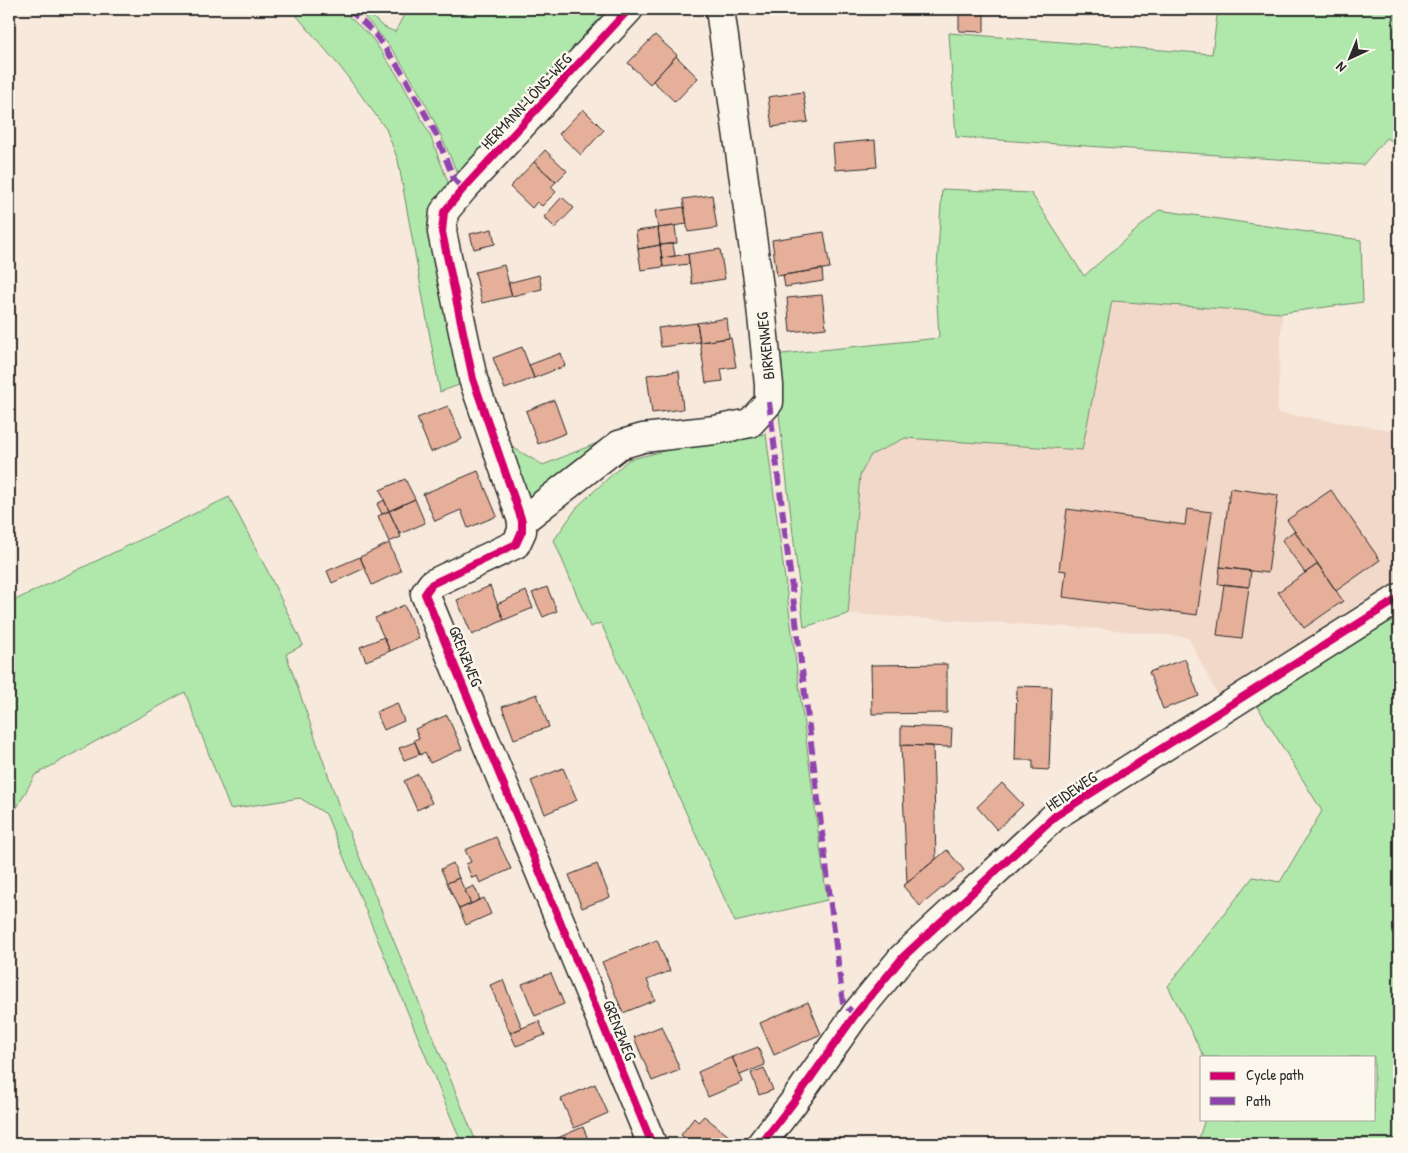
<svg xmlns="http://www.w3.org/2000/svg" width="1408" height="1153" viewBox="0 0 1408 1153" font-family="'Patrick Hand',sans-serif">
<rect width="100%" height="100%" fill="#f7e9dc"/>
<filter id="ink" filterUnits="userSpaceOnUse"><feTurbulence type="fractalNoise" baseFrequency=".02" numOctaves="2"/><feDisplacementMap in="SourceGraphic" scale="10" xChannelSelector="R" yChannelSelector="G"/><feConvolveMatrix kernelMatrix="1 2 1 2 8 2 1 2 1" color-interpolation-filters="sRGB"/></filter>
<g filter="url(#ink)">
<!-- built -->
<path fill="#f2d8c8" d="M 1111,301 L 1282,313 L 1277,413 L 1399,431 L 1399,581 L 1221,702 L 1188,637 L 1105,629 L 848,614 L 860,475 L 871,455 L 905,438 L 1082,450 Z"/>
<!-- green -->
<path fill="#b0e8ab" stroke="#6e8a6b" d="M 291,9 L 341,9 L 372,38 L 400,79 L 430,135 L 448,182 L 435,209 L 464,383 L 440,392 L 398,160 L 386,129 L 341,68 Z
M 356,9 L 364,9 L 382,26 L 395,32 L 407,9 L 613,9 L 458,175 C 433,115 404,53 356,9 Z
M 1218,9 L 1399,9 L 1399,144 L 1386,138 L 1363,165 L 956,137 L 949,33 L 1212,54 Z
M 942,189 L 1031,193 L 1084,276 L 1159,210 L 1361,240 L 1363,302 L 1282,313 L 1112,301 L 1082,450 L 905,438 L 871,455 L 860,475 L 848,614 L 804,627 L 772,355 L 939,338 L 936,284 Z
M 504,423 L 512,447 L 543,465 L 607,439 L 527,500 L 499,425 Z
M 766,434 L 827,900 L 735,922 L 601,623 L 590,627 L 554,540 L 578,506 L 628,460 L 683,446 Z
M 229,497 L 267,570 L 303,645 L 286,654 L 341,812 L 477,1144 L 462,1144 L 326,814 L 300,798 L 230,809 L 185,692 L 35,775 L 9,822 L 9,603 Z
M 1399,613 L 1399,1144 L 1197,1144 L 1205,1119 L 1374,1119 L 1374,1057 L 1204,1057 L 1168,986 L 1253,877 L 1280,882 L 1322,811 L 1256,704 Z"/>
<!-- building -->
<path fill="#e5af9a" stroke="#2b2b2b" d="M 959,9 L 984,9 L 984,32 L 959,31 Z
M 655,35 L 677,55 L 650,84 L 628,63 Z
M 676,56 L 698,78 L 675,102 L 653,81 Z
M 803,92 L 808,122 L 772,127 L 768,97 Z
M 583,109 L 604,130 L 581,155 L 559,134 Z
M 875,140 L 877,167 L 835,170 L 833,144 Z
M 545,150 L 567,171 L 556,182 L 534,162 Z
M 534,162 L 556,182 L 551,187 L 556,192 L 542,206 L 537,202 L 532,208 L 510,187 Z
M 712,195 L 717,228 L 688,232 L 683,199 Z
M 562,197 L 574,208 L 555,228 L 544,217 Z
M 684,207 L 687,224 L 658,228 L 655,211 Z
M 675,226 L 677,243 L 660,245 L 658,228 Z
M 658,228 L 660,245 L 638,249 L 636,231 Z
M 492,229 L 495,244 L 474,249 L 470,234 Z
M 824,232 L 830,268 L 777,276 L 772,240 Z
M 673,244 L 675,256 L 662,258 L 660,245 Z
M 660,245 L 663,267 L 641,270 L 638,249 Z
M 720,249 L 725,279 L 692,284 L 688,254 Z
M 688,254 L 689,264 L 663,267 L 662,258 Z
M 504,265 L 512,296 L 482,303 L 475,272 Z
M 822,269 L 823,281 L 785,287 L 783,275 Z
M 539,275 L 542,289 L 512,296 L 508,283 Z
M 822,295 L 826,328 L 790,332 L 787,298 Z
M 727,318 L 729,338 L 700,342 L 697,323 Z
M 697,323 L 700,342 L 661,347 L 658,328 Z
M 731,338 L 736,367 L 721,369 L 723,381 L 706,383 L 700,342 Z
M 522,347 L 534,378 L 505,389 L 493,358 Z
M 561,353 L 565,366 L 534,378 L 529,365 Z
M 679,371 L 683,409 L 652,413 L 647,375 Z
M 554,400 L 566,433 L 538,444 L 526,411 Z
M 448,406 L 462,439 L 431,452 L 417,418 Z
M 478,471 L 497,516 L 468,528 L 461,510 L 435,521 L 423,494 Z
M 405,479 L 415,499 L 389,511 L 380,490 Z
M 1230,488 L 1278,495 L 1268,573 L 1220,567 Z
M 1331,490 L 1380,560 L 1336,591 L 1287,520 Z
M 415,499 L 425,523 L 400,534 L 389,511 Z
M 384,500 L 389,511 L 382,514 L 377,504 Z
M 1067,509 L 1185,525 L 1187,509 L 1212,512 L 1197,615 L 1063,597 L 1066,571 L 1059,570 Z
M 389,511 L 401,537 L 389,542 L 378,516 Z
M 1294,531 L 1318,564 L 1305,573 L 1282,540 Z
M 389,543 L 401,571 L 372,585 L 360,557 Z
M 360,557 L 365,568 L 332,583 L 327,571 Z
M 1318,564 L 1343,601 L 1304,628 L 1278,592 Z
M 1220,567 L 1251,571 L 1249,587 L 1218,584 Z
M 1224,584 L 1249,587 L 1242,638 L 1217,635 Z
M 490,586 L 504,620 L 472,635 L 457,600 Z
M 547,587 L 557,611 L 543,617 L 532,593 Z
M 526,591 L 533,608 L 504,620 L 497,604 Z
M 404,605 L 419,638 L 390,651 L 375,618 Z
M 384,637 L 390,651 L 366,661 L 360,647 Z
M 1185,659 L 1199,696 L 1163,709 L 1149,672 Z
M 947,664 L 947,713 L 872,714 L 871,665 Z
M 1017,686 L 1052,687 L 1049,770 L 1033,769 L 1033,760 L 1015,760 Z
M 537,694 L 549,727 L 514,739 L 502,707 Z
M 397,703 L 404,721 L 384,730 L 376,712 Z
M 447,715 L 462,749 L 430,763 L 425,752 L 420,755 L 415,742 L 414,740 L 419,738 L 415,729 Z
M 901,726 L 952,728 L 951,747 L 901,745 Z
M 415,742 L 420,754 L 404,760 L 399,748 Z
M 901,745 L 933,746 L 936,859 L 907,883 Z
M 563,768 L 577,800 L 545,814 L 531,781 Z
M 418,774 L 432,803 L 417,810 L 404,781 Z
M 1002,783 L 1023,805 L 997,830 L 977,807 Z
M 496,837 L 511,869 L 480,883 L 477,876 L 472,878 L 466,864 L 471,862 L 465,850 Z
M 947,850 L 964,870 L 920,906 L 903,886 Z
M 453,863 L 459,878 L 447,883 L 441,869 Z
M 597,864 L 610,897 L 582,908 L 569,875 Z
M 459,878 L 471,904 L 459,909 L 447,883 Z
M 474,886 L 480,899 L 471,904 L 465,890 Z
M 484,898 L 491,914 L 466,925 L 459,909 Z
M 657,940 L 670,971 L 647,980 L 655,1000 L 623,1013 L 602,962 Z
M 551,973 L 564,1004 L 535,1016 L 522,984 Z
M 503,980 L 522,1028 L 510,1033 L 490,985 Z
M 808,1002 L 821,1034 L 774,1055 L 760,1023 Z
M 539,1021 L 545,1035 L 516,1046 L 510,1033 Z
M 662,1026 L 680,1070 L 652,1081 L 634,1037 Z
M 758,1047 L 765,1065 L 740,1075 L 732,1057 Z
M 732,1057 L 743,1082 L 708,1097 L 698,1072 Z
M 764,1068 L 773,1090 L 759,1095 L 751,1073 Z
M 595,1084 L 608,1113 L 574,1128 L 561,1099 Z
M 704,1116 L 730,1137 L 724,1144 L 682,1144 L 681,1143 L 685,1138 L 681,1135 L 694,1118 L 698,1122 Z
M 583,1127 L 590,1144 L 556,1144 L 553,1140 Z
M 605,1139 L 608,1144 L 593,1144 Z"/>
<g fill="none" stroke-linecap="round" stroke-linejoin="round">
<defs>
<path id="minor" d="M 629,9 L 463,189 L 444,212 L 442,232 L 473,379 L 522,521 L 522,531 L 516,544 L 432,584 L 425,594 L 652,1144
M 522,521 L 619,445 L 643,438 L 715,430 L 750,423 L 769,402 L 769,385 L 759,287 L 720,9
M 761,1144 L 793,1103 L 855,1015 L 903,957 L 1055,816 L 1399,598"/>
</defs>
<!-- minor casing -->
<use href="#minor" stroke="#2b2b2b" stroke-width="31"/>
<!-- minor -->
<use href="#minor" stroke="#fbf7ec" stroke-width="28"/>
<!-- quiet -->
<path stroke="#8e44ad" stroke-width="6" stroke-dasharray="12 6" stroke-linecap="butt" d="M 349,9 L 375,34 L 404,75 L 435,132 L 454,179 L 463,189
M 769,402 L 843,1003 L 855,1015"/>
<defs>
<path id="cycleway" d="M 629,9 L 463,189 L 444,212 L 442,232 L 473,379 L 522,521 L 522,531 L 516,544 L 432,584 L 425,594 L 652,1144
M 761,1144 L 793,1103 L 855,1015 L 903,957 L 1055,816 L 1399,598"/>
</defs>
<!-- cycleway casing -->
<use href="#cycleway" stroke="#fbf7ec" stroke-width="11"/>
<!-- cycleway -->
<use href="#cycleway" stroke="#d6006c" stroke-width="8"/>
</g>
</g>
<g text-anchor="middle" stroke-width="5" stroke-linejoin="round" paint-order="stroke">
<!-- street labels -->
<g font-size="16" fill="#2b2b2b" stroke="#fbf7ec">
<text transform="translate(526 101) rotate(-47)" y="6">HERMANN-LÖNS-WEG</text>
<text transform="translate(765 346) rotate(-96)" y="6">BIRKENWEG</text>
<text transform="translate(466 656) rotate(68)" y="6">GRENZWEG</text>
<text transform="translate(1071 791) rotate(-34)" y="6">HEIDEWEG</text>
<text transform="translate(620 1030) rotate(68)" y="6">GRENZWEG</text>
</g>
</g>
<!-- margin -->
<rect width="1408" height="1153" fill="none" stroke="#fbf7ec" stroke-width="30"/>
<rect x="15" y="15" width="1378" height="1123" fill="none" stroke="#2b2b2b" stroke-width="2" filter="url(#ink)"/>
<!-- legend -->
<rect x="1200" y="1056" width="175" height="65" fill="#fbf7ec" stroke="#a8a59f"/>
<rect x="1210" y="1072" width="25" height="8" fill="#d6006c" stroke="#a8a59f"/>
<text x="1246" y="1080" font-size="15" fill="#2b2b2b">Cycle path</text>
<rect x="1210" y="1097" width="25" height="8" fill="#8e44ad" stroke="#a8a59f"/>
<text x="1246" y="1106" font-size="15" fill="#2b2b2b">Path</text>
<!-- north arrow -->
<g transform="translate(1350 58) rotate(224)" stroke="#fbf7ec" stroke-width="4" paint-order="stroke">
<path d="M0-4L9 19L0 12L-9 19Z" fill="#2b2b2b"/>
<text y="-8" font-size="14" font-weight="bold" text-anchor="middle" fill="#2b2b2b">N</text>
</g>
</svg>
